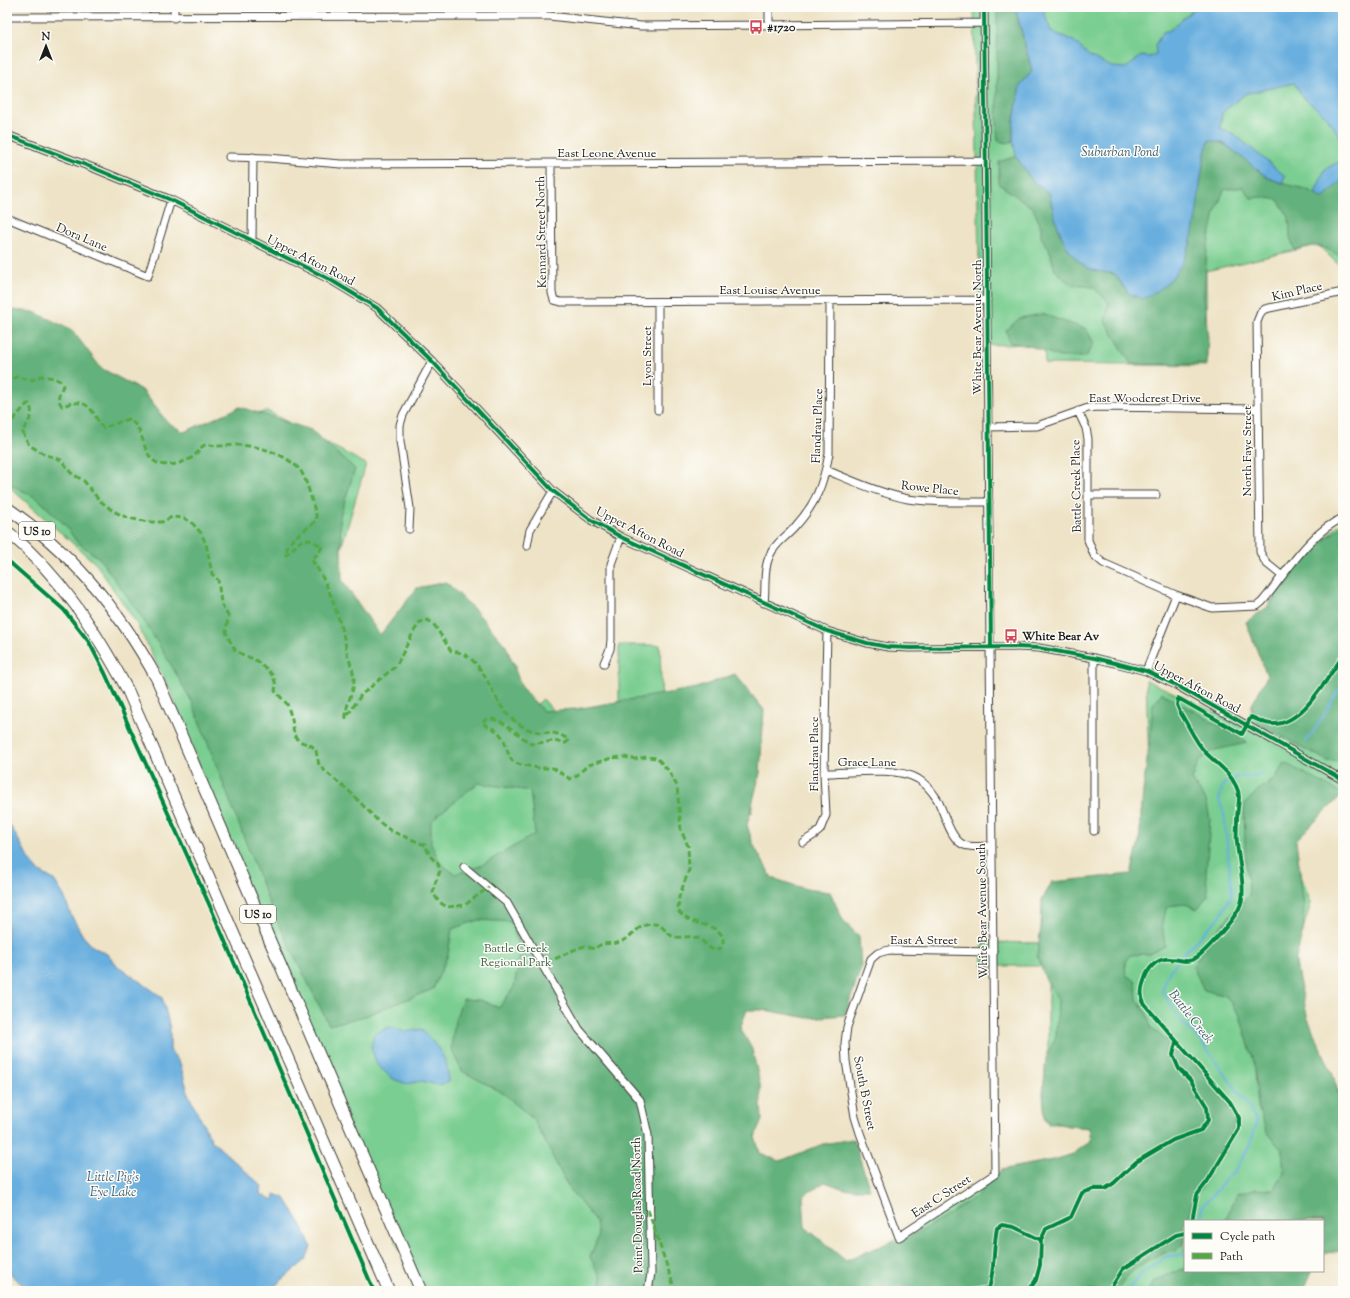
<svg xmlns="http://www.w3.org/2000/svg" width="1350" height="1298" viewBox="0 0 1350 1298" font-family="'Sorts Mill Goudy',serif">
<rect width="100%" height="100%" fill="#fdfcf7"/>
<filter id="ink" filterUnits="userSpaceOnUse"><feTurbulence type="fractalNoise" baseFrequency=".025" numOctaves="2"/><feDisplacementMap in="SourceGraphic" scale="8" xChannelSelector="R" yChannelSelector="G"/><feConvolveMatrix kernelMatrix="1 2 1 2 8 2 1 2 1" color-interpolation-filters="sRGB"/></filter>
<filter id="wash" filterUnits="userSpaceOnUse"><feTurbulence type="fractalNoise" baseFrequency=".012" numOctaves="4" result="noise"/><feDisplacementMap in="SourceGraphic" scale="16" xChannelSelector="R" yChannelSelector="G"/><feGaussianBlur stdDeviation="0.9" result="paint"/><feColorMatrix in="noise" values="0 0 0 0 0 0 0 0 0 0 0 0 0 0 0 0 0 1.4 0 .05"/><feComposite in="paint" operator="in"/></filter>
<g filter="url(#wash)">
<rect width="100%" height="100%" fill="#eee3c6"/>
<!-- green -->
<path fill="#7ace91" stroke="#4b7556" d="M 974,7 L 1343,7 L 1343,269 L 1318,245 L 1206,271 L 1207,366 L 1045,364 L 1044,344 L 989,345 L 988,312 L 980,312 Z
M 7,372 L 183,439 L 267,411 L 366,464 L 337,562 L 336,581 L 378,654 L 428,587 L 517,666 L 498,693 L 517,722 L 543,699 L 564,723 L 619,721 L 619,645 L 660,645 L 662,714 L 748,702 L 752,813 L 727,812 L 728,1024 L 753,1152 L 802,1268 L 877,1271 L 900,1236 L 995,1174 L 1102,1154 L 1103,1123 L 1048,1124 L 1048,966 L 983,966 L 983,942 L 1050,943 L 1142,885 L 1141,813 L 1149,763 L 1146,680 L 1244,725 L 1275,665 L 1264,615 L 1280,584 L 1337,526 L 1343,523 L 1343,782 L 1340,788 L 1341,795 L 1289,841 L 1311,903 L 1295,956 L 1304,1013 L 1343,1102 L 1343,1219 L 1323,1221 L 1185,1221 L 1185,1271 L 1299,1291 L 417,1291 L 254,909 L 170,690 L 135,621 L 96,564 L 7,485 Z"/>
<!-- forest -->
<path fill="#63b17b" stroke="#40664c" fill-rule="evenodd" d="M 997,7 L 1015,7 L 1032,71 L 1020,86 L 1013,127 L 1013,141 L 1007,143 L 998,141 L 997,130 Z
M 1209,140 C 1232,142 1248,166 1268,177 C 1286,188 1304,184 1322,198 L 1343,179 L 1343,258 C 1321,245 1320,243 1295,250 L 1290,237 L 1289,217 L 1278,200 L 1263,197 L 1251,198 L 1243,187 L 1224,190 L 1215,213 L 1207,250 L 1204,296 L 1208,339 L 1206,364 L 1131,364 L 1105,321 L 1109,303 L 1093,287 L 1071,285 L 1055,270 L 1049,249 L 1041,237 L 1041,227 L 1033,208 L 999,184 L 999,162 L 1016,156 L 1033,182 L 1049,193 L 1060,234 L 1089,269 L 1115,274 L 1129,294 L 1190,246 L 1204,156 Z
M 14,310 L 34,312 L 72,330 L 101,368 L 143,391 L 167,422 L 184,432 L 240,407 L 311,430 L 355,469 L 340,516 L 342,580 L 380,635 L 417,588 L 446,582 L 474,609 L 506,646 L 522,688 L 543,711 L 576,709 L 697,688 L 735,674 L 764,710 L 760,773 L 747,825 L 753,844 L 772,878 L 806,889 L 830,892 L 844,922 L 859,936 L 861,968 L 845,1015 L 808,1018 L 765,1010 L 747,1010 L 740,1028 L 752,1049 L 760,1084 L 762,1120 L 755,1137 L 760,1153 L 780,1161 L 823,1144 L 853,1139 L 870,1189 L 844,1189 L 825,1182 L 803,1196 L 805,1227 L 846,1261 L 892,1241 L 906,1239 L 944,1218 L 978,1195 L 1001,1170 L 1057,1159 L 1073,1154 L 1091,1141 L 1089,1128 L 1068,1126 L 1045,1120 L 1043,1094 L 1046,1058 L 1056,1036 L 1058,999 L 1045,978 L 1037,956 L 1041,927 L 1042,900 L 1052,882 L 1131,874 L 1139,842 L 1143,791 L 1150,737 L 1153,704 L 1162,693 L 1240,737 L 1247,743 L 1215,750 L 1199,761 L 1192,780 L 1206,800 L 1210,819 L 1206,874 L 1208,895 L 1197,909 L 1185,904 L 1168,906 L 1162,922 L 1165,946 L 1149,954 L 1130,955 L 1125,962 L 1126,975 L 1136,981 L 1137,999 L 1147,1014 L 1151,1028 L 1188,1056 L 1214,1086 L 1236,1119 L 1231,1138 L 1216,1160 L 1192,1204 L 1190,1221 L 1185,1221 L 1185,1242 C 1172,1257 1173,1249 1158,1255 C 1143,1262 1124,1275 1117,1291 L 602,1291 L 601,1278 L 590,1257 L 598,1237 L 596,1222 L 568,1187 L 534,1120 L 503,1093 L 462,1071 L 451,1049 L 455,1020 L 463,999 L 480,1000 L 499,1008 L 514,987 L 520,954 L 512,922 L 479,920 L 452,929 L 448,955 L 433,989 L 365,1016 L 329,1025 L 272,911 L 192,702 L 170,663 L 139,613 L 99,558 L 76,541 L 66,526 L 37,498 L 7,483 L 7,314 ZM 478,783 L 530,791 L 535,834 L 480,866 L 455,874 L 440,863 L 431,843 L 431,822 L 440,813 Z
M 1042,314 L 1086,329 L 1094,343 L 1086,357 L 1060,357 L 1030,346 L 1010,343 L 1006,330 L 1020,318 Z
M 1343,525 L 1343,762 L 1328,761 L 1259,724 L 1251,707 L 1267,676 L 1246,622 L 1269,606 L 1297,562 Z
M 1285,763 L 1343,794 L 1296,840 L 1304,906 L 1303,931 L 1295,962 L 1308,1019 L 1333,1075 L 1343,1110 L 1343,1251 L 1323,1253 L 1323,1221 L 1225,1221 L 1237,1194 L 1254,1189 L 1274,1190 L 1284,1172 L 1282,1150 L 1267,1133 L 1258,1107 L 1254,1062 L 1240,1016 L 1226,996 L 1204,990 L 1193,967 L 1206,943 L 1249,895 L 1245,850 L 1244,805 L 1260,788 L 1274,780 Z
M 1185,1268 L 1185,1271 L 1312,1271 L 1306,1285 L 1300,1291 L 1149,1291 L 1154,1281 Z"/>
<!-- water -->
<path fill="#67aede" stroke="#42657d" d="M 1015,7 L 1042,7 L 1051,31 L 1074,41 L 1089,56 L 1112,67 L 1126,68 L 1141,56 L 1149,57 L 1156,54 L 1155,45 L 1163,32 L 1170,30 L 1196,7 L 1343,7 L 1343,142 L 1327,117 L 1303,97 L 1294,83 L 1245,94 L 1222,113 L 1220,128 L 1234,134 L 1285,176 L 1282,183 L 1268,178 L 1224,143 L 1209,140 C 1193,186 1205,251 1164,286 C 1158,291 1150,294 1143,299 L 1129,294 L 1115,274 C 1107,272 1095,272 1088,268 C 1061,252 1056,221 1049,193 L 1033,182 L 1016,156 L 1013,141 L 1013,127 L 1020,86 L 1032,71 Z
M 1343,160 L 1343,179 L 1322,199 L 1315,193 L 1325,169 Z
M 7,822 L 13,830 L 30,860 L 40,872 L 54,880 L 64,896 L 71,915 L 83,936 L 92,946 L 107,954 L 118,966 L 162,997 L 170,1028 L 170,1050 L 180,1063 L 189,1096 L 212,1141 L 262,1186 L 260,1194 L 274,1200 L 275,1194 L 285,1198 L 301,1224 L 311,1246 L 306,1260 L 276,1285 L 271,1291 L 31,1291 L 15,1279 L 7,1269 Z
M 390,1027 L 406,1032 L 421,1029 C 436,1046 450,1057 448,1082 L 438,1085 L 422,1081 L 407,1084 L 393,1079 L 377,1065 L 371,1047 L 374,1034 Z"/>
<g fill="none" stroke-linecap="round" stroke-linejoin="round">
<!-- stream -->
<path stroke="#67aede" stroke-width="2" d="M 1306,741 C 1322,724 1329,702 1343,683
M 1202,1221 L 1202,1207 L 1238,1166 L 1249,1147 L 1257,1123 L 1248,1105 L 1199,1039 L 1180,1020 L 1162,991 L 1169,972 L 1185,952 L 1221,915 L 1232,894 L 1224,814 L 1219,800 L 1223,784 L 1239,776 L 1251,777 L 1262,773
M 1127,1291 L 1144,1271 L 1165,1257 L 1185,1254"/>
</g>
</g>
<g filter="url(#ink)">
<g fill="none" stroke-linecap="round" stroke-linejoin="round">
<defs>
<path id="minor" d="M 174,7 L 174,18
M 543,7 L 543,16
M 984,7 L 995,1174 L 899,1237 L 860,1133 L 855,1117 L 846,1061 L 845,1043 L 847,1027 L 871,959 L 878,953 L 889,950 L 994,952
M 7,17 L 549,16 L 641,26 L 984,23
M 769,25 L 769,7
M 7,135 L 96,169 L 171,200 L 329,279 L 377,308 L 432,361 L 553,491 L 591,520 L 621,537 L 827,631 L 867,643 L 888,647 L 910,648 L 1016,647 L 1039,648 L 1094,658 L 1123,665 L 1146,671 L 1176,685 L 1343,780
M 229,157 L 268,158 L 341,164 L 986,161
M 551,164 L 552,293 L 554,300 L 561,302 L 987,300
M 7,218 L 148,276 L 171,200
M 252,241 L 253,157
M 658,410 L 658,302
M 1078,411 L 1086,428 L 1088,439 L 1088,540 L 1094,555 L 1103,563 L 1176,595 L 1212,608 L 1257,606 L 1262,602 C 1285,575 1309,532 1343,518
M 988,427 L 1037,426 L 1088,408 L 1098,407 L 1258,409
M 826,470 C 853,481 879,493 908,499 C 935,503 962,502 989,502
M 1088,495 L 1156,495
M 409,529 L 410,508 L 400,441 L 400,425 L 403,415 L 432,361
M 527,546 L 530,530 L 553,491
M 1281,575 L 1266,563 L 1260,552 L 1257,322 L 1261,312 L 1265,309 L 1343,292
M 764,603 C 766,587 763,569 770,555 C 775,543 786,537 794,528 C 816,504 823,485 829,454 L 830,301
M 604,663 L 610,649 L 611,640 L 611,564 L 621,537
M 1146,671 L 1176,595
M 824,773 C 850,773 895,766 918,779 C 926,784 932,791 937,799 C 944,811 950,840 964,845 C 972,848 983,846 992,846
M 1094,831 L 1094,658
M 803,842 L 814,835 L 820,830 L 826,815 L 824,773 L 827,631
M 464,867 L 507,903 L 579,1029 L 640,1100 L 648,1135 L 651,1273 L 648,1291"/>
<path id="highway" d="M 7,508 C 71,551 120,611 157,679 L 421,1291
M 7,531 C 60,575 96,631 128,691 L 389,1291"/>
</defs>
<!-- minor casing -->
<use href="#minor" stroke="#3c3a36" stroke-width="9"/>
<!-- highway casing -->
<use href="#highway" stroke="#3c3a36" stroke-width="13"/>
<!-- minor -->
<use href="#minor" stroke="#fff" stroke-width="7"/>
<!-- highway -->
<use href="#highway" stroke="#fff" stroke-width="11"/>
<!-- quiet -->
<path stroke="#52a943" stroke-width="3" stroke-dasharray="6 3" stroke-linecap="butt" d="M 7,386 L 11,380 L 16,377 L 32,380 L 41,376 L 54,378 L 60,381 L 63,386 C 59,394 56,398 62,406 C 79,401 86,400 96,417 C 99,422 99,424 103,428 L 128,419 C 147,428 140,458 160,464 C 171,467 189,462 197,453 C 200,450 201,446 205,445 C 209,444 214,446 217,446 C 225,446 232,445 239,445 C 260,446 286,454 300,470 C 307,479 314,508 317,519 C 308,531 286,537 286,555 L 302,540 L 310,540 L 322,546 L 319,553 L 311,559 C 328,582 337,611 344,638 C 346,645 346,652 349,659 C 351,666 354,672 354,680 C 354,693 345,704 346,718 L 361,695 L 396,666 L 414,631 L 420,622 L 428,620 L 435,626 L 451,651 C 484,653 489,695 508,715 C 513,720 526,730 534,731 C 550,735 553,729 569,740 L 566,743 L 553,741 L 531,744 C 520,737 496,710 482,722 C 486,727 493,727 498,732 C 508,741 505,754 514,763 L 538,768 L 553,768 L 570,779 L 574,778 L 588,765 L 612,758 L 624,757 L 635,759 L 647,757 L 657,758 L 668,770 L 677,786 L 681,830 L 688,846 L 689,870 L 679,897 L 678,911 C 681,914 685,918 688,919 C 701,926 729,926 722,947 C 710,956 707,941 697,938 C 689,935 680,939 672,936 C 666,933 662,924 655,924 C 637,923 634,937 620,942 C 610,946 603,940 595,949 L 585,946 L 578,948 L 542,965
M 7,427 L 27,404 L 29,404 C 35,413 28,424 22,431 L 29,445 L 44,454 L 61,460 L 71,473 L 84,481 L 99,500 L 113,511 L 128,518 L 148,522 L 162,522 L 172,517 L 184,518 L 192,523 L 201,533 L 206,544 L 212,574 L 218,580 L 221,603 L 228,616 L 226,632 L 229,639 L 235,650 L 245,656 L 254,659 L 268,670 L 273,676 L 276,685 L 275,691 L 287,704 L 292,719 L 294,735 L 299,741 L 312,746 L 316,751 L 319,765 L 327,773 L 350,792 L 377,820 L 391,831 L 425,845 L 430,856 L 438,864 L 440,871 L 434,886 L 433,893 L 439,902 L 447,907 L 465,905 L 489,887
M 648,1210 L 673,1284 L 678,1291"/>
<defs>
<path id="cycleway" d="M 984,7 L 991,647
M 7,135 L 96,169 L 171,200 L 329,279 L 377,308 L 432,361 L 553,491 L 591,520 L 621,537 L 827,631 L 867,643 L 888,647 L 910,648 L 1016,647 L 1039,648 L 1094,658 L 1123,665 L 1146,671 L 1176,685 L 1343,780
M 7,560 L 64,610 L 89,642 L 105,673 L 213,913 L 374,1291
M 1192,1221 L 1197,1195 L 1207,1182 L 1239,1129 L 1239,1118 L 1230,1102 L 1145,1005 C 1140,997 1141,990 1144,981 C 1147,969 1157,957 1171,959 C 1178,959 1185,963 1192,960 C 1203,956 1236,917 1240,906 C 1247,891 1238,860 1237,843 C 1236,835 1237,827 1237,819 C 1237,807 1242,797 1236,786 C 1229,771 1217,764 1206,753 C 1195,742 1188,724 1180,712 L 1177,705 L 1178,698 L 1242,734 L 1251,717 C 1257,719 1265,724 1272,724 C 1302,726 1327,678 1343,656
M 970,1291 L 989,1288 C 995,1269 993,1248 997,1228 L 1002,1225 L 1014,1227 L 1041,1240
M 1025,1291 L 1029,1290 L 1036,1280 L 1040,1265 L 1041,1240 L 1046,1229 L 1071,1217 L 1082,1193 L 1093,1189 L 1105,1189 L 1114,1183 L 1136,1162 L 1173,1140 L 1201,1130 L 1208,1120 L 1207,1107 L 1191,1081 L 1179,1069 L 1173,1055 L 1176,1042
M 1109,1291 L 1123,1269 L 1176,1235 L 1185,1233"/>
</defs>
<!-- cycleway casing -->
<use href="#cycleway" stroke="#fdfcf7" stroke-width="6"/>
<!-- cycleway -->
<use href="#cycleway" stroke="#00873e" stroke-width="4"/>
</g>
</g>
<!-- icons -->
<defs>
<symbol id="bus-bare" viewBox="-9 -9 18 18"><path d="M-5-6H5V4H4V6H2V4H-2V6H-4V4H-5ZM-3.5-4V0h7V-4ZM-3.5 1.2v1.5H-2V1.2ZM2 1.2v1.5H3.5V1.2Z" fill="#d1495b" stroke="#fdfcf7" stroke-width="2.5" paint-order="stroke"/></symbol>
</defs>
<g fill-rule="evenodd">
<use href="#bus-bare" x="746" y="17" width="20" height="20"/>
<use href="#bus-bare" x="1001" y="626" width="20" height="20"/>
</g>
<g text-anchor="middle" stroke-width="3" stroke-linejoin="round" paint-order="stroke">
<!-- shield labels -->
<g fill="#fdfcf7" stroke="#605f5e" stroke-width="1">
<rect x="19" y="522" width="36" height="18" rx="3"/>
<rect x="240" y="905" width="36" height="18" rx="3"/>
</g>
<g font-size="11" font-weight="bold" fill="#1c1c1c">
<text x="37" y="535">US 10</text>
<text x="258" y="918">US 10</text>
</g>
<!-- poi labels -->
<g font-size="12" font-weight="bold" fill="#1c1c1c" stroke="#fdfcf7" text-anchor="start">
<text x="767" y="31">#1720</text>
<text x="1022" y="640">White Bear Av</text>
</g>
<!-- street labels -->
<g font-size="12" fill="#1c1c1c" stroke="#fdfcf7">
<text x="607" y="157">East Leone Avenue</text>
<text transform="translate(541 232) rotate(-91)" y="4">Kennard Street North</text>
<text transform="translate(82 237) rotate(23)" y="4">Dora Lane</text>
<text transform="translate(311 260) rotate(27)" y="4">Upper Afton Road</text>
<text x="770" y="294">East Louise Avenue</text>
<text transform="translate(1297 291) rotate(-13)" y="4">Kim Place</text>
<text transform="translate(977 327) rotate(-90)" y="4">White Bear Avenue North</text>
<text transform="translate(647 356) rotate(-90)" y="4">Lyon Street</text>
<text x="1145" y="402">East Woodcrest Drive</text>
<text transform="translate(817 426) rotate(-88)" y="4">Flandrau Place</text>
<text transform="translate(1247 451) rotate(-90)" y="4">North Faye Street</text>
<text transform="translate(1076 486) rotate(-91)" y="4">Battle Creek Place</text>
<text transform="translate(930 488) rotate(6)" y="4">Rowe Place</text>
<text transform="translate(640 532) rotate(27)" y="4">Upper Afton Road</text>
<text transform="translate(1197 687) rotate(28)" y="4">Upper Afton Road</text>
<text transform="translate(814 754) rotate(-90)" y="4">Flandrau Place</text>
<text x="867" y="766">Grace Lane</text>
<text transform="translate(982 911) rotate(-91)" y="4">White Bear Avenue South</text>
<text x="924" y="944">East A Street</text>
<text transform="translate(865 1093) rotate(79)" y="4">South B Street</text>
<text transform="translate(941 1196) rotate(-33)" y="4">East C Street</text>
<text transform="translate(637 1205) rotate(-91)" y="4">Point Douglas Road North</text>
</g>
<!-- park labels -->
<g font-size="12" fill="#42634b" stroke="#fdfcf7">
<text x="516" y="952">Battle Creek<tspan x="516" dy="14">Regional Park</tspan></text>
</g>
<!-- water labels -->
<g font-size="13" font-style="italic" fill="#3e5e73" stroke="#fdfcf7">
<text x="1120" y="156">Suburban Pond</text>
<text transform="translate(1192 1016) rotate(52)" y="5">Battle Creek</text>
<text x="113" y="1181">Little Pig's<tspan x="113" dy="15">Eye Lake</tspan></text>
</g>
</g>
<!-- margin -->
<rect width="1350" height="1298" fill="none" stroke="#fdfcf7" stroke-width="24"/>
<!-- legend -->
<rect x="1184" y="1220" width="140" height="52" fill="#fdfcf7" stroke="#a3a29f"/>
<rect x="1192" y="1233" width="20" height="6" fill="#00873e" stroke="#a3a29f"/>
<text x="1220" y="1240" font-size="12" fill="#1c1c1c">Cycle path</text>
<rect x="1192" y="1253" width="20" height="6" fill="#52a943" stroke="#a3a29f"/>
<text x="1220" y="1260" font-size="12" fill="#1c1c1c">Path</text>
<!-- north arrow -->
<g transform="translate(46 46)" stroke="#fdfcf7" stroke-width="3" paint-order="stroke">
<path d="M0-3L7 15L0 10L-7 15Z" fill="#1c1c1c"/>
<text y="-6" font-size="11" font-weight="bold" text-anchor="middle" fill="#1c1c1c">N</text>
</g>
</svg>
